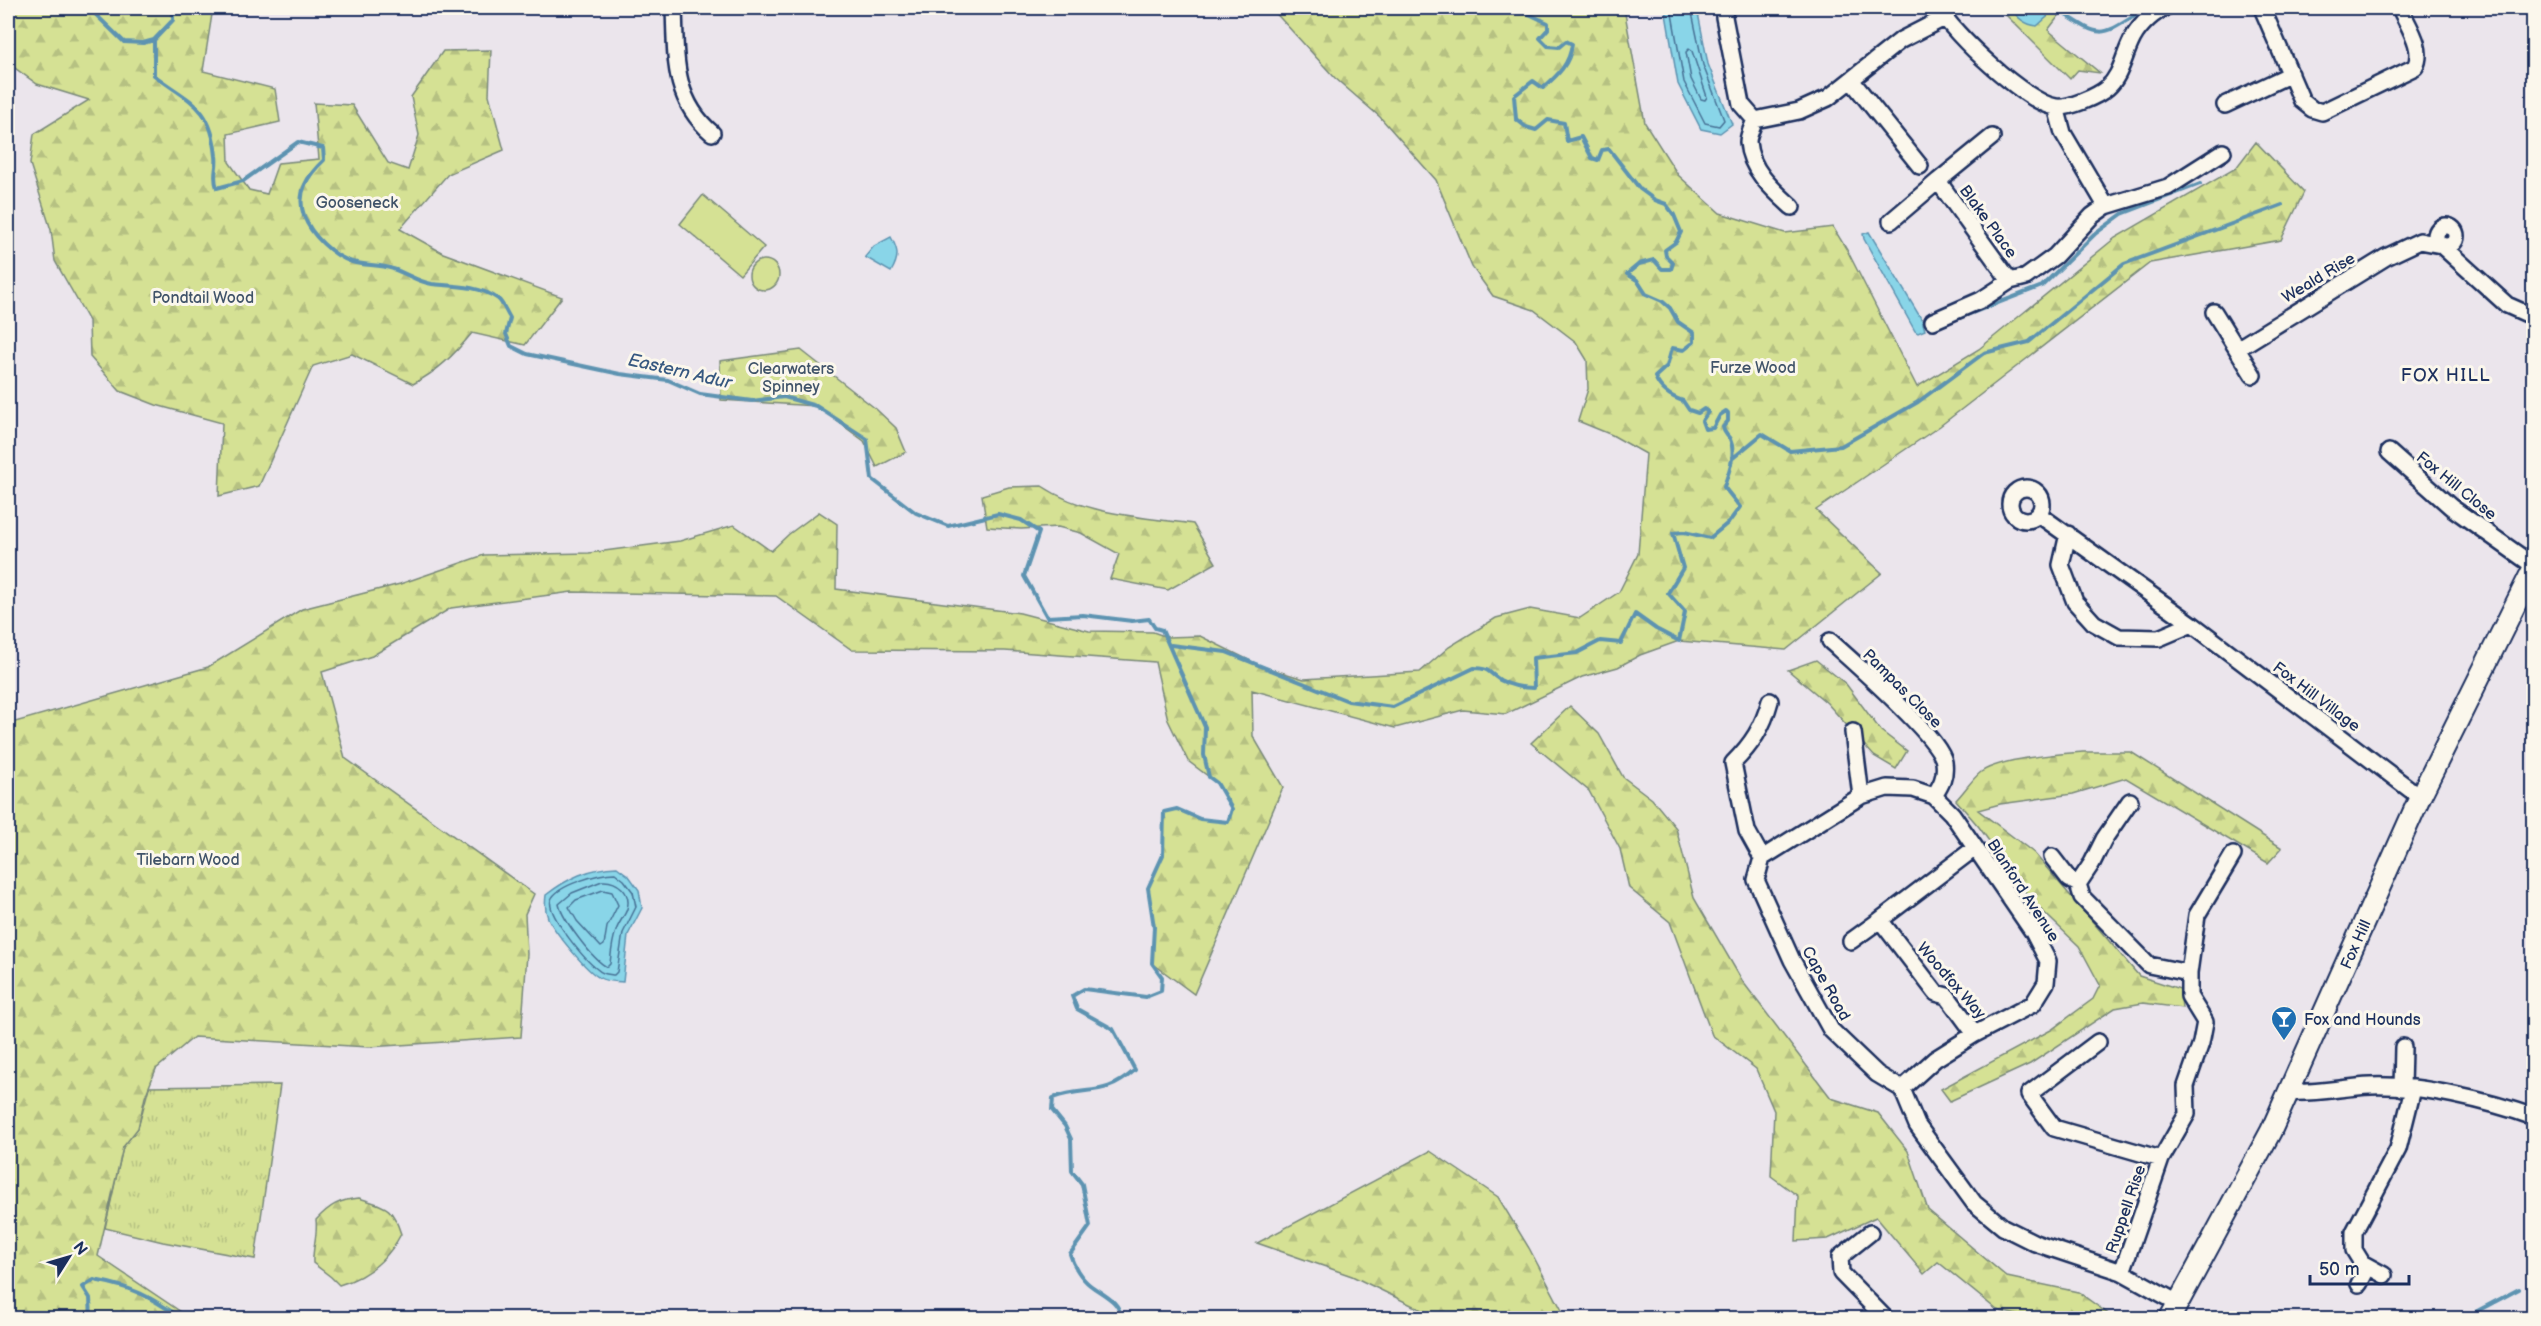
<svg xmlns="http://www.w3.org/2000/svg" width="2541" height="1326" viewBox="0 0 2541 1326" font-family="'Balsamiq Sans',sans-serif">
<defs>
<pattern id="grass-tufts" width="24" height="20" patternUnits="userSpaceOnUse" patternTransform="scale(1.5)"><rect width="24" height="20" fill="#d5e194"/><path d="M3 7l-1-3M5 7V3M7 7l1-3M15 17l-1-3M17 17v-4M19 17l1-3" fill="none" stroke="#b6c182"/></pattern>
<pattern id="forest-firs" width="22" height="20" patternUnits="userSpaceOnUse" patternTransform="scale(1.5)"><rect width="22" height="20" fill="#d5e194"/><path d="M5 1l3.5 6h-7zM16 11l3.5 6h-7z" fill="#b6c182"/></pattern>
</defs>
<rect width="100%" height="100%" fill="#ebe5ec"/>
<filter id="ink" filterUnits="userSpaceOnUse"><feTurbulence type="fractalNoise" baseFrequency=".0167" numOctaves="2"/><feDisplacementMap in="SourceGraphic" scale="12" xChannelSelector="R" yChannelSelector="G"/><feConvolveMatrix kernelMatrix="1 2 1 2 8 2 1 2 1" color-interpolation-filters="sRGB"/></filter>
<g filter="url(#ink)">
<!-- grass -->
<path fill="url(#grass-tufts)" stroke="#788879" stroke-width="1.5" d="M 280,1085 L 255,1259 L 163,1242 L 105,1228 L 123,1147 L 138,1128 L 149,1087 Z"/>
<!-- forest -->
<path fill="url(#forest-firs)" stroke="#788879" stroke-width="1.5" d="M 8,8 L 213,8 L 203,71 L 275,89 L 280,122 L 228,134 L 229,162 L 249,190 L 267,194 L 278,163 L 319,159 L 314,103 L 352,105 L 388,163 L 408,170 L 419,135 L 411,97 L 443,51 L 491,50 L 489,95 L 504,150 L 448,174 L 400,229 L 443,253 L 562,297 L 525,345 L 472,333 C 454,355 438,371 413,384 L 352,354 L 313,366 L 259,486 L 219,496 L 222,423 L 156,405 L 120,391 L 90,357 L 89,321 L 55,261 L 51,230 L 30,164 L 34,134 L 89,100 L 37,84 L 8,63 Z
M 1271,8 L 1624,8 L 1645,123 L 1678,175 L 1720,213 L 1785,233 L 1833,227 L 1847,250 L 1917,387 L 1979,349 L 2115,238 L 2236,168 L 2256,142 L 2304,192 L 2281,240 L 2150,263 L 1940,426 L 1816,510 L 1882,573 L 1786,650 L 1679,641 L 1640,655 L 1618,667 L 1582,677 L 1506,714 L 1463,710 L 1395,728 L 1252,690 L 1253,736 L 1283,787 L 1194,994 L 1152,963 L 1154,927 L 1148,888 L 1163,855 L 1164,812 L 1177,809 L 1200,819 L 1227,822 L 1232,809 L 1217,783 L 1188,761 L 1168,720 L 1155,662 L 1005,651 L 852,650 L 776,596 L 572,592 L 451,608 L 372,656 L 322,672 L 345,758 L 534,894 L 525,914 L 527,954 L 521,1037 L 369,1047 L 194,1037 L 156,1069 L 145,1097 L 138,1128 L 123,1147 L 98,1256 L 190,1318 L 8,1318 L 8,724 L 208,667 L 302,609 L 400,584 L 484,555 L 589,553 L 680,541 L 734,525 L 771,551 L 789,534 L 819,512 L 837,524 L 836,589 L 1020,613 L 1089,631 L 1153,632 L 1167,637 L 1200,636 L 1261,666 L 1304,679 L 1420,672 L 1449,647 L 1496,618 L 1530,609 L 1580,618 L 1619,592 L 1638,554 L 1646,454 L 1612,435 L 1578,421 L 1588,389 L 1587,360 L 1576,342 L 1534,310 L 1493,296 L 1472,267 L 1436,180 L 1380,117 L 1335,78 Z
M 1999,8 L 2013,8 L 2014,12 L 2047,17 L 2050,8 L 2065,8 L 2048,30 L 2100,73 L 2078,70 L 2070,79 Z
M 801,350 L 876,409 L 896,428 L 906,452 L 877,467 L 864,441 L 816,406 L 721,400 L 720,361 Z
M 1042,486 C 1085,515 1142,517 1193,524 L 1216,563 L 1168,590 L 1110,579 L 1119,554 L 1081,533 L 1058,527 L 1021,529 L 987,527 L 982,495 L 1009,487 Z
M 1816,660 L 1846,684 L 1881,731 L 1907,751 L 1896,769 L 1874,756 L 1827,703 L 1788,670 Z
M 1570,706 L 1599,734 L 1623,777 L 1652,799 L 1676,828 L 1694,898 L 1743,982 L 1831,1098 L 1878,1113 L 1908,1151 L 1928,1210 L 2007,1277 L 2078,1292 L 2114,1318 L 2029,1318 L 1997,1310 L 1938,1262 L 1924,1274 L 1876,1217 L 1828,1239 L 1796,1241 L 1798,1196 L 1771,1176 L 1774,1111 L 1756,1069 L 1712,1035 L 1670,922 L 1629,888 L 1620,849 L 1589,791 L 1531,743 Z
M 2083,752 L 2131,752 L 2282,848 L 2268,863 L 2126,778 L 2073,794 L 2000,804 L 1978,810 L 2034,853 L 2139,976 L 2180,989 L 2182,1008 L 2143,1003 L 2115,1008 L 2030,1064 L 1950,1101 L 1941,1089 L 2051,1030 L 2093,999 L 2100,985 L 2079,946 L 2032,901 L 1979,827 L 1956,800 C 1964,792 1972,779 1981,772 C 2002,758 2058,754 2083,752 Z
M 1430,1151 L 1498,1197 L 1529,1248 L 1566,1318 L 1438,1318 L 1352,1276 L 1257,1243 Z
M 359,1198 C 387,1207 392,1206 401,1234 C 387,1261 367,1277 339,1285 L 331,1277 L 313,1263 C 312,1248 318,1236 316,1220 C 330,1205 339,1200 359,1198 Z"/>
<!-- pitch -->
<path fill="#d5e194" stroke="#788879" stroke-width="1.5" d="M 703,195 L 764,247 L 740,275 L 680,224 Z
M749 275a15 15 0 1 1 30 0a15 15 0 1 1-30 0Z"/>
<!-- water -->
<path fill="#89d5e8" stroke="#5d93b1" stroke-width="1.5" d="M 1665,8 L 1697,8 L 1708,64 L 1732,124 L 1720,133 L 1701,129 L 1678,84 Z
M 2013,8 L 2050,8 L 2047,17 L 2037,26 C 2027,25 2015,18 2013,8 Z
M 1869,232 L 1922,320 L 1925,330 L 1918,333 L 1915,331 L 1864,239 L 1863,234 Z
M 891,237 C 899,251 899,258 891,272 L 865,257 L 874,246 Z
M 617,867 L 629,876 L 639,890 L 642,908 L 628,935 L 623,982 C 616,981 606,982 600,978 C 587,972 554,931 548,918 C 545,911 545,902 546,895 C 568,878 589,868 617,867 Z"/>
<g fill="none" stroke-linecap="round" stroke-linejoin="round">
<!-- shore -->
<path stroke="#477195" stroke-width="1.5" d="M 1671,8 L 1684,82 L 1705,123 L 1719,126 L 1724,120 L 1703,65 L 1691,8
M 1689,49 L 1692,51 L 1707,97 L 1705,100 L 1701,99 L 1691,79 L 1686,52 Z
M 615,873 L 624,880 L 633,892 L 636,907 L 623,933 L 617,972 L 614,975 C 607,974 602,974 597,969 C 585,960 546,914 551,900 C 556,885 601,873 615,873 Z
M 602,881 C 617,880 632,892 627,909 C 625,916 618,923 616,931 C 612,941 611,954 610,964 L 607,967 C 593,960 562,919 559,904 L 572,893 Z
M 603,890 L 612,892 L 618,905 L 607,927 L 604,945 L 601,947 L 577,921 L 569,907 L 576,900 Z"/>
<!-- stream -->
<path stroke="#5d93b1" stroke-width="4" d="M 89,8 L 124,42 L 143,43 L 154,40
M 173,8 L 173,20 L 154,40 L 154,75 C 189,102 211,104 216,156 C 218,168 212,175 217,188 L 243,181 L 298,142 L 323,148 L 324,160 C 308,175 296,192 304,216 C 311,235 333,256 352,262 C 366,266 380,264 393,269 C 406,273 418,282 432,284 C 453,286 479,285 498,299 C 503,303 506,312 510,318 L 506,334 L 511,346 L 527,354 L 620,374 L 668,380 L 700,394 L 752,401 L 784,397 L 816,406 L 867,439 L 872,479 L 916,513 L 948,526 L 998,514 L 1021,520 L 1039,532 L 1024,576 L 1047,617 L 1083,615 L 1132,621 L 1149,619 L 1155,628 L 1162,630 L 1205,727 L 1204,755 L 1209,777 L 1217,783 L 1232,809 L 1228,822 L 1200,819 L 1177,809 L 1164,812 L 1163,855 L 1148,888 L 1154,927 L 1152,963 L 1162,977 L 1161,991 L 1146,997 L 1084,989 L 1072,996 L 1077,1009 L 1113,1029 L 1135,1070 C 1103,1099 1087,1085 1053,1098 L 1052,1110 L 1065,1126 L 1071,1139 L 1072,1171 L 1082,1184 L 1090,1226 L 1070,1254 C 1073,1265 1081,1278 1090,1285 C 1103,1295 1120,1301 1121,1318
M 2055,8 C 2105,40 2097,39 2147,8
M 1941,325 L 2042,286 L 2095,234 L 2122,214 L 2200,184
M 1733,458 L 1762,434 L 1790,451 L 1841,446 L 1918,402 L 1984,353 L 2029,342 L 2124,264 L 2282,205
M 1171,645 L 1226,652 L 1348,701 L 1393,707 L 1474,668 C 1492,669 1486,671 1500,680 C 1511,686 1522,688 1534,688 L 1533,658 L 1577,653 L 1600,641 L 1621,643 L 1635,614 L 1656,629 L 1679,641 L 1685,612 L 1668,593 L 1683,568 L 1673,533 L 1684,532 L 1710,538 L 1729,522 L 1740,507 L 1724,487 C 1728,473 1737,454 1730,439 C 1727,434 1724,434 1723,427 L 1728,421 L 1728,413 L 1726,411 L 1720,415 L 1713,428 L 1705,429 L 1702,421 L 1708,412 L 1704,409 L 1698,413 L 1689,410 L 1683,401 C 1671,397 1660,389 1655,377 L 1667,366 L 1672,348 L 1684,350 L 1694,342 L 1694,333 L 1678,322 L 1670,308 L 1662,301 L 1646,294 L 1637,280 L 1627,274 L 1639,264 L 1654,260 L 1662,269 L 1671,269 L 1673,263 L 1666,256 L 1665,250 L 1676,242 L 1681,232 L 1674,215 L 1666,204 L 1655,200 L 1640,189 L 1609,149 L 1602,150 L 1598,160 L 1592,158 L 1581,137 L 1567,141 L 1564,123 L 1548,120 L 1536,130 L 1526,127 L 1516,119 L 1514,96 L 1533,81 L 1543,88 C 1558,75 1570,64 1572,44 L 1566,41 L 1559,47 L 1548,46 L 1540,38 L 1548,29 L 1548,23 L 1529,14 L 1535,8
M 42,1318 L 65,1318
M 91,1318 L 90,1298 L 83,1287 L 94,1280 C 133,1287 149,1296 181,1318
M 2464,1318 L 2519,1289"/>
<defs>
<path id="minor" d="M 674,8 C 676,56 672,99 712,133
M 1725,8 L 1724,17 L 1741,104 L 1755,120 L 1799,111 L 1828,98 L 1901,40 L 1944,18
M 1939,8 C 1951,33 2028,104 2056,107 C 2068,109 2098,96 2107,88 C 2120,77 2123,59 2130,44 C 2136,29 2150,15 2164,8
M 2262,8 L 2302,101 L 2312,109 L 2322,112 L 2415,67 C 2425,49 2408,26 2400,8
M 1851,80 L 1920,166
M 2225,105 L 2291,74
M 2056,107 L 2063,133 L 2106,206
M 1755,120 C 1753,126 1748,135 1748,142 C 1750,170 1773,190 1792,207
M 1938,181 L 1992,137
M 1891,221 L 1938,181 L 2010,281
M2436 236a10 10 0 1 1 20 0a10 10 0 1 1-20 0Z
M 2214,312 L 2253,375
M 1933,321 L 1981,300 L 2010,281 L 2026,277 L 2055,256 L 2092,216 L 2106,206 L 2168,187 L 2223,152
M 2237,349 L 2386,257 L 2420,241 L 2441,245 L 2507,305 L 2534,317
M 2389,452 L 2451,507 L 2534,566
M2010 504a16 16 0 1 1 32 0a16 16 0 1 1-32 0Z
M 2038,514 L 2192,624 L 2420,797
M 2068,534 L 2061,565 L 2075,602 L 2094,623 L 2119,637 L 2159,638 L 2192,624
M 1830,641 C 1852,661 1940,737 1944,762 C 1946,777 1941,785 1934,796
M 1770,701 C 1763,727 1752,744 1733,763 L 1747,831 L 1762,858 L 1756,880 L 1792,960 L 1831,1030 L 1877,1074 L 1902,1089 L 1917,1125 L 1974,1203 L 2003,1227 L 2035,1243 L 2122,1272 L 2178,1303
M 1853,732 L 1861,796
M 1975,848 L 1880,920 L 1936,993 L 1947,996 L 1975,1034
M 2052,857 L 2069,879 L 2078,884 L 2082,897 L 2149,965 L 2189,973
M 1762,858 L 1861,796 L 1887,788 L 1913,789 L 1934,796 L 1952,814 L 2033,932 L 2048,961 L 2046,983 L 2033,1004 L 1975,1034 L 1935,1059 L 1902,1089
M 2078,884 L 2092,863 L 2104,839 L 2130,801
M 1851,941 L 1880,920
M 2098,1042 L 2029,1094 L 2054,1128 L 2161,1159
M 2402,1088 L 2403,1047
M 2289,1092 C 2318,1094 2343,1087 2371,1086 C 2418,1084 2489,1101 2534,1117
M 1870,1233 L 1840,1257 L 1841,1273 L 1885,1318
M 2122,1272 L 2161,1159 L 2187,1114 L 2186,1086 L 2201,1043 L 2205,1022 L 2189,996 L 2189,973 L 2197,915 L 2233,855
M 2384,1275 L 2362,1263 L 2354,1250 L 2354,1232 L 2398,1149 L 2413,1089
M 2359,1284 L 2368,1267"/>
<path id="major" d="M 2170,1318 L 2271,1131 L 2420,797 L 2534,567"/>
</defs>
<!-- minor casing -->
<use href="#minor" stroke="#1b2f5e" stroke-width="20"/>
<!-- major casing -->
<use href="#major" stroke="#1b2f5e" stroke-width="24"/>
<!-- minor -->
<use href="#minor" stroke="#fbf7ec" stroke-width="15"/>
<!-- major -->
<use href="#major" stroke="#fbf7ec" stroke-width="20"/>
</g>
</g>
<!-- icons -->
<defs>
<symbol id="bar-pin" viewBox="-11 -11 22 30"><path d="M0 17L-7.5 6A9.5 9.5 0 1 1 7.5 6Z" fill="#1f6fb2" stroke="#fbf7ec"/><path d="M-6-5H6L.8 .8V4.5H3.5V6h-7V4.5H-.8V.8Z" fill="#fff"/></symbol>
</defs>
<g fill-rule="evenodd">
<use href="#bar-pin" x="2269" y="1004" width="30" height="40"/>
</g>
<g text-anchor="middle" stroke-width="6" stroke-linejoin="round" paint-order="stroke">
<!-- park labels -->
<g font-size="16" fill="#405369" stroke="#fbf7ec">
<text x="357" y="208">Gooseneck</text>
<text x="203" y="303">Pondtail Wood</text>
<text x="1753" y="373">Furze Wood</text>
<text x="791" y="374">Clearwaters<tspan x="791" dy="18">Spinney</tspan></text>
<text x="188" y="865">Tilebarn Wood</text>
</g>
<!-- street labels -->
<g font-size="16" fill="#1b2f5e" stroke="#fbf7ec">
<text transform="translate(1989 221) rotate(54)" y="6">Blake Place</text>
<text transform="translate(2318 277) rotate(-31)" y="6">Weald Rise</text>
<text transform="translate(2457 485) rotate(39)" y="6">Fox Hill Close</text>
<text transform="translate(1903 688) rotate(45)" y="6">Pampas Close</text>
<text transform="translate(2317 696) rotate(37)" y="6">Fox Hill Village</text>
<text transform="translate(2024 890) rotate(57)" y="6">Blanford Avenue</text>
<text transform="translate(2355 944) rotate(-66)" y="6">Fox Hill</text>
<text transform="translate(1952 980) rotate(49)" y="6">Woodfox Way</text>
<text transform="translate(1827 983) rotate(61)" y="6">Cape Road</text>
<text transform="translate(2125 1209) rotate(-71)" y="6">Ruppell Rise</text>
</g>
<!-- poi labels -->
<g font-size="16" fill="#1b2f5e" stroke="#fbf7ec" text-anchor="start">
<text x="2304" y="1025">Fox and Hounds</text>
</g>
<!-- water labels -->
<g font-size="18" font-style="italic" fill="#365880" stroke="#fbf7ec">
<text transform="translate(680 371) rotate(13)" y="6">Eastern Adur</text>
</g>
<!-- neighbourhood labels -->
<g font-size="18" letter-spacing="1.5" fill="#1b2f5e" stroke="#fbf7ec">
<text x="2446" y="381">FOX HILL</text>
</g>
</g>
<!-- margin -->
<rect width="2541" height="1326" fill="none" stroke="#fbf7ec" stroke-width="30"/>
<rect x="15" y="15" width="2511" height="1296" fill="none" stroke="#1b2f5e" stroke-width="2" filter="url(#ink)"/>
<!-- north arrow -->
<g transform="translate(69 1257) rotate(53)" stroke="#fbf7ec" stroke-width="4.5" paint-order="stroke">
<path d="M0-4.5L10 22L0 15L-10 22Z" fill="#1b2f5e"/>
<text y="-9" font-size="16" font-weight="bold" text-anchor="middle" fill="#1b2f5e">N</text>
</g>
<!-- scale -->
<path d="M2310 1275v9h99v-9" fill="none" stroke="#1b2f5e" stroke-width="3"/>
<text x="2319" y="1275" font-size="18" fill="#1b2f5e" stroke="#fbf7ec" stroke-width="4.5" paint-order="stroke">50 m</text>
</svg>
